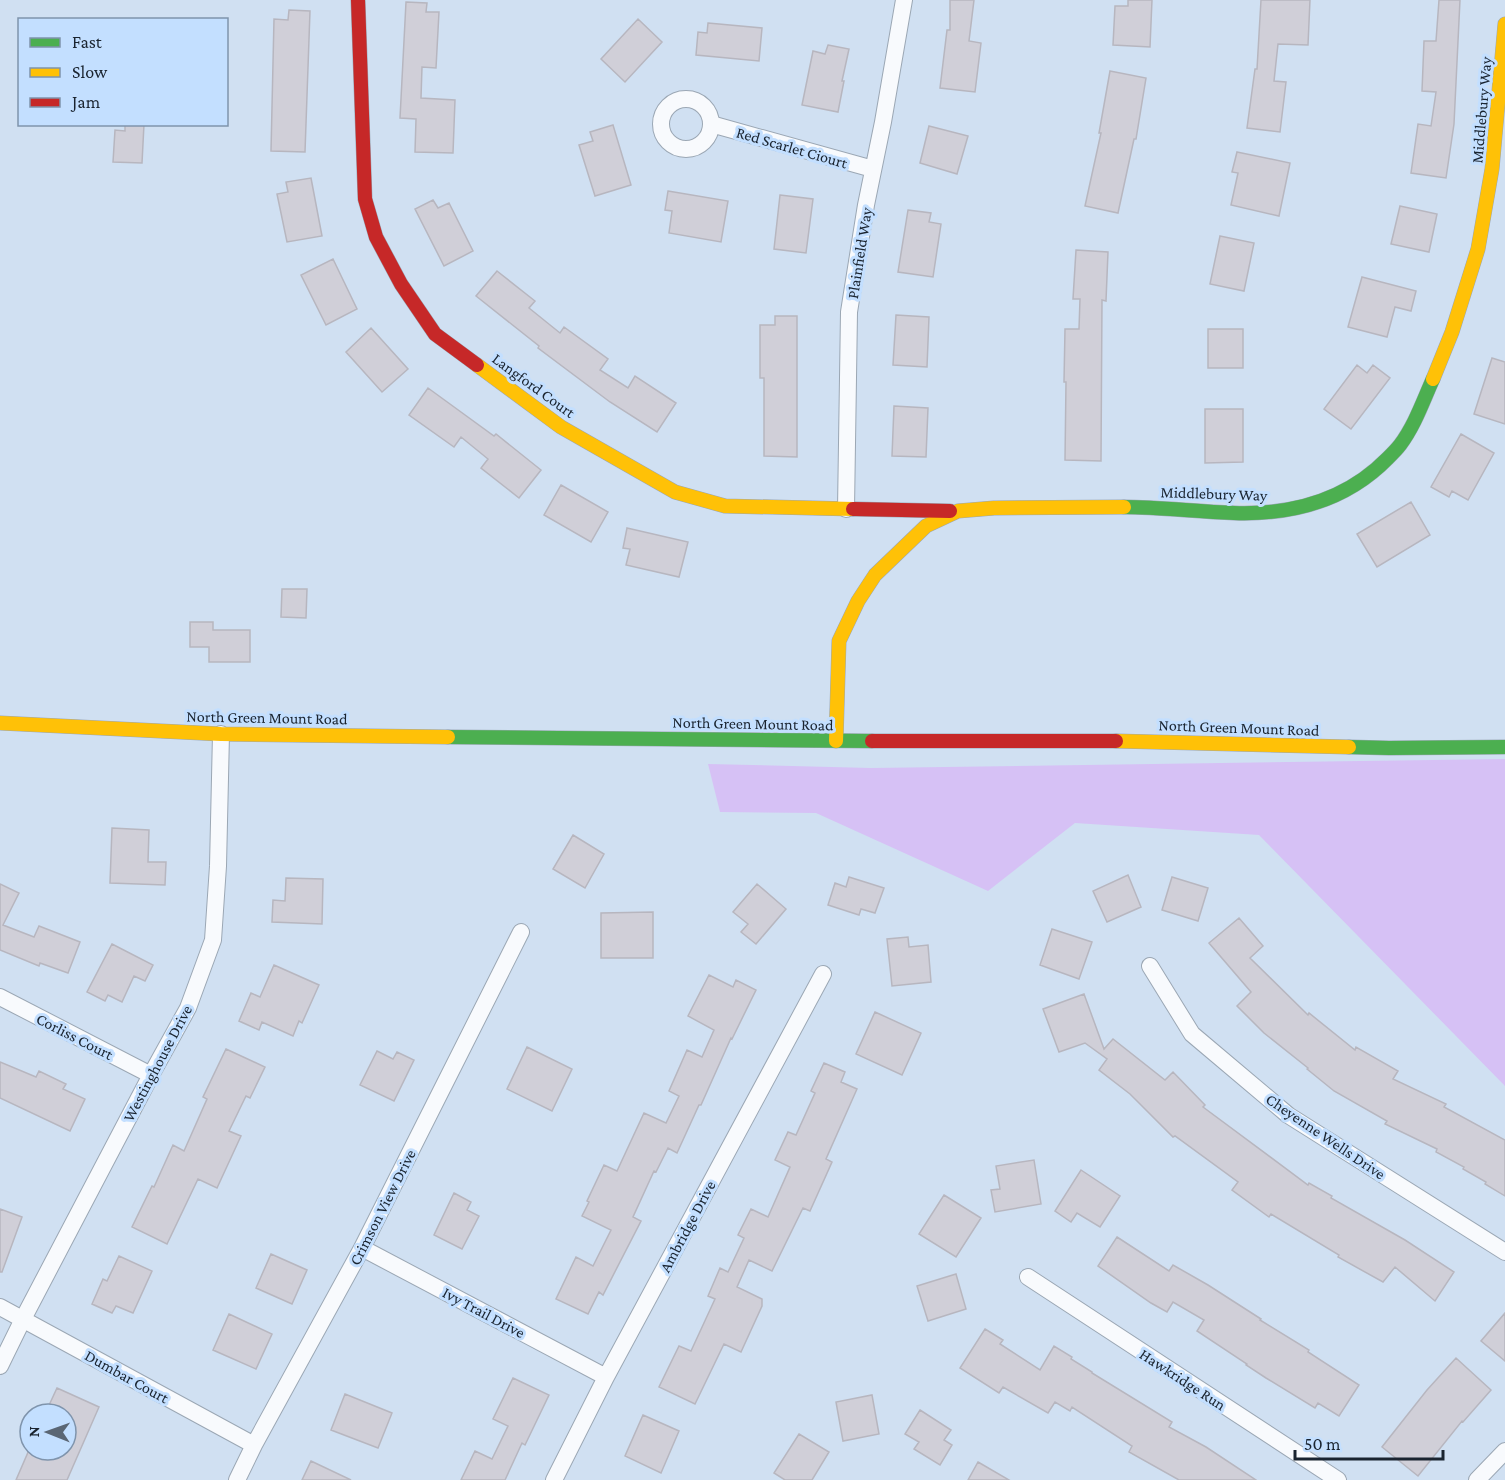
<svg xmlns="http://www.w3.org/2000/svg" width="1505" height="1480" viewBox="0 0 1505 1480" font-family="'Crimson Pro',serif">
<rect width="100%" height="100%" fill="#d0e0f2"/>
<!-- green -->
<path fill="#d6c1f5" d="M 1505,759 L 1505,1086 L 1259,835 L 1075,823 L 988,891 L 816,813 L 720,812 L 708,764 L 871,768 Z"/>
<!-- building -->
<path fill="#d0cfd8" stroke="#b7b6bf" stroke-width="1.5" d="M 950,0 L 974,0 L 969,41 L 981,43 L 975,92 L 940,88 L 947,30 L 950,30 Z
M 1128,0 L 1152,0 L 1150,47 L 1113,45 L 1115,6 L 1128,6 Z
M 1261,0 L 1310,0 L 1308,45 L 1278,44 L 1274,81 L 1286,82 L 1280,132 L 1247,128 L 1255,69 L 1257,69 Z
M 1439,0 L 1460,0 L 1454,124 L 1446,178 L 1411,173 L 1418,124 L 1431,126 L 1436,92 L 1422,91 L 1424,41 L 1436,41 Z
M 406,2 L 427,3 L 426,12 L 439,12 L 436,68 L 422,67 L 421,98 L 455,100 L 453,153 L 415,152 L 416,119 L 400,118 Z
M 289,10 L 310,11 L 305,152 L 271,151 L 274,19 L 288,20 Z
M 638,19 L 662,42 L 625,82 L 601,59 Z
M 708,23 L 762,28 L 759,61 L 696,55 L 698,32 L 707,33 Z
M 828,45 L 849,49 L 842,81 L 844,81 L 838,112 L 802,105 L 813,51 L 825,54 Z
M 1110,71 L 1146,78 L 1136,139 L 1134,139 L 1118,213 L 1085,206 L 1101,133 L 1099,133 Z
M 125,124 L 144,124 L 142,163 L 113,162 L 115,130 L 125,131 Z
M 613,125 L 631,185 L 595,196 L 579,145 L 593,141 L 590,132 Z
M 929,126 L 968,136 L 957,174 L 920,163 Z
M 1237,152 L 1290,163 L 1279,216 L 1231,205 L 1238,173 L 1232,172 Z
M 311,178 L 322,236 L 287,242 L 277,194 L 288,192 L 286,182 Z
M 668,191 L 728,201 L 721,242 L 669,233 L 672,211 L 665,210 Z
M 780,195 L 813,199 L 806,253 L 774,249 Z
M 433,200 L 438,208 L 449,203 L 473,251 L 444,266 L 415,209 Z
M 1400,206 L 1437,214 L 1429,252 L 1391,244 Z
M 908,210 L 931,213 L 929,222 L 941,224 L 933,277 L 898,272 Z
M 1220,236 L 1254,243 L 1244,291 L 1210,284 Z
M 1076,250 L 1108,252 L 1106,301 L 1102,300 L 1101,461 L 1065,460 L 1066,382 L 1064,382 L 1065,329 L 1079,329 L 1080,299 L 1073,299 Z
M 333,259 L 357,309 L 326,325 L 301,275 Z
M 497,271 L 535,301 L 529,308 L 560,333 L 564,327 L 608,359 L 600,370 L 628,388 L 635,376 L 676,403 L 657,432 L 610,402 L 538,348 L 539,346 L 476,296 Z
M 1362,277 L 1416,291 L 1411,311 L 1395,307 L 1387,337 L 1348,327 Z
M 896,315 L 929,317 L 927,367 L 893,365 Z
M 775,316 L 797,316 L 797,457 L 764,456 L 764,378 L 760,378 L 760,325 L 775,325 Z
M 371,328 L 408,369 L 382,392 L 346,352 Z
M 1208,329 L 1243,329 L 1243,368 L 1208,368 Z
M 1492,358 L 1505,362 L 1505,424 L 1474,414 Z
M 1357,365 L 1367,373 L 1373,365 L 1390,378 L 1351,429 L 1324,409 Z
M 428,388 L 494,436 L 496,434 L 541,470 L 519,498 L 481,468 L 488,459 L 461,437 L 454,447 L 409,415 Z
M 894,406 L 928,408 L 926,457 L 892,456 Z
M 1205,409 L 1243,409 L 1243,462 L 1205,463 Z
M 1461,434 L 1494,453 L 1468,500 L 1452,491 L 1449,497 L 1431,487 Z
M 561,485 L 608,512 L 591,542 L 544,515 Z
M 1411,502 L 1430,535 L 1377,567 L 1357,534 Z
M 627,528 L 688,542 L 679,577 L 626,565 L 630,549 L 623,548 Z
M 282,589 L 307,589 L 306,618 L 281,617 Z
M 190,622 L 213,622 L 213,630 L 250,630 L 250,662 L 209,662 L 209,647 L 190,647 Z
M 112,828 L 149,830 L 148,862 L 166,862 L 165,885 L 110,883 Z
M 573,835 L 604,854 L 585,888 L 553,869 Z
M 1128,875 L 1141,907 L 1107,922 L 1093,891 Z
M 849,877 L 884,888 L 875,913 L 861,909 L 859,915 L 828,905 L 835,883 L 846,887 Z
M 1172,877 L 1208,888 L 1198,921 L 1162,910 Z
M 286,878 L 323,879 L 322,924 L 272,922 L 273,900 L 285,901 Z
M 0,884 L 19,893 L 3,925 L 34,937 L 39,926 L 80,942 L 68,973 L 40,963 L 39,966 L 0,950 Z
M 757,884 L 786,909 L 756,944 L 741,932 L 748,924 L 733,912 Z
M 653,912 L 653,958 L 601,958 L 601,913 Z
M 1239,918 L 1263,946 L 1250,958 L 1308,1015 L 1309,1013 L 1355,1050 L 1356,1047 L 1398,1071 L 1393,1079 L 1446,1104 L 1444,1107 L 1505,1140 L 1505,1196 L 1485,1184 L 1486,1182 L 1463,1169 L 1464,1167 L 1436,1152 L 1437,1149 L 1385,1124 L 1387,1121 L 1334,1091 L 1307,1069 L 1308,1068 L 1264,1033 L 1237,1006 L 1251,992 L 1209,943 Z
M 1052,929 L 1092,942 L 1079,979 L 1040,965 Z
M 908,937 L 909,947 L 928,945 L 931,982 L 892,986 L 887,939 Z
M 112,944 L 153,965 L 145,981 L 134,976 L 122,1002 L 108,995 L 105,1001 L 87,992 Z
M 274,965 L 319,985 L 302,1023 L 299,1021 L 293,1036 L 262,1022 L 259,1030 L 239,1021 L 251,993 L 260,997 Z
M 709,975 L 733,987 L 736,980 L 756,990 L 732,1039 L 731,1038 L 701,1105 L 699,1105 L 677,1153 L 668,1148 L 656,1172 L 654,1171 L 633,1217 L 641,1221 L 603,1295 L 599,1292 L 588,1314 L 556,1299 L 576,1257 L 593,1266 L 611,1230 L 582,1216 L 589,1202 L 587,1201 L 604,1165 L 617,1171 L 644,1113 L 666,1123 L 679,1096 L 669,1091 L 687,1050 L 702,1057 L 714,1030 L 688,1016 Z
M 1084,994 L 1104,1049 L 1113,1039 L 1165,1080 L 1173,1072 L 1205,1105 L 1203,1107 L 1308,1185 L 1309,1183 L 1332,1196 L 1331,1198 L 1405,1240 L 1454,1272 L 1435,1301 L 1395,1267 L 1383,1282 L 1338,1257 L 1339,1255 L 1271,1214 L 1269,1217 L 1232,1190 L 1238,1182 L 1175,1136 L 1173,1137 L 1130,1094 L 1099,1070 L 1107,1059 L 1085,1043 L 1059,1052 L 1043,1009 Z
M 875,1012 L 921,1033 L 902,1075 L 856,1054 Z
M 527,1047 L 572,1069 L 552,1111 L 507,1089 Z
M 226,1049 L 265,1067 L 250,1098 L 246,1096 L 229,1131 L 241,1136 L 217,1188 L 198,1179 L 167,1244 L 132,1227 L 152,1186 L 154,1187 L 173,1145 L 184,1151 L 207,1099 L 203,1097 Z
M 377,1051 L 393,1059 L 397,1052 L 414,1060 L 394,1101 L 360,1085 Z
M 0,1062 L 36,1077 L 39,1071 L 66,1084 L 63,1089 L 85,1099 L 70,1131 L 0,1098 Z
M 824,1063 L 845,1072 L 841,1082 L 857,1089 L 826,1159 L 832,1162 L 810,1211 L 803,1208 L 772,1271 L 749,1260 L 737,1287 L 762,1299 L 762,1306 L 741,1352 L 724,1344 L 695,1404 L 659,1387 L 679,1346 L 691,1351 L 715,1299 L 708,1296 L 720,1268 L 728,1272 L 744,1238 L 738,1235 L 751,1209 L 768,1217 L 790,1167 L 775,1160 L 788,1132 L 796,1135 L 815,1093 L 811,1091 Z
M 1034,1160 L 1041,1204 L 995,1212 L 991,1190 L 1000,1189 L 996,1166 Z
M 1081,1170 L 1120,1196 L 1100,1227 L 1077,1213 L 1071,1222 L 1055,1211 Z
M 454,1193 L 471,1202 L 467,1210 L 479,1216 L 462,1249 L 434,1235 Z
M 944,1195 L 981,1218 L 956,1257 L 919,1234 Z
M 0,1209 L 22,1217 L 2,1272 L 0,1272 Z
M 1117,1237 L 1169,1271 L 1173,1265 L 1208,1285 L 1261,1319 L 1260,1320 L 1309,1350 L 1308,1352 L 1359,1385 L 1339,1416 L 1318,1403 L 1315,1408 L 1266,1378 L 1246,1365 L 1247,1364 L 1197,1331 L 1204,1320 L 1173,1302 L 1167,1312 L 1151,1303 L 1098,1266 Z
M 271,1254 L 307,1270 L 292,1304 L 256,1288 Z
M 119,1256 L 152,1271 L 133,1313 L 116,1306 L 112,1313 L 92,1304 L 103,1279 L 107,1281 Z
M 956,1274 L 966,1309 L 928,1321 L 917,1286 Z
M 1505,1313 L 1505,1361 L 1481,1341 Z
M 229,1314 L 272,1334 L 256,1369 L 213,1350 Z
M 985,1329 L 1003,1340 L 1000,1344 L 1040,1370 L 1054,1346 L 1072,1357 L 1071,1359 L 1092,1372 L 1092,1373 L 1172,1422 L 1169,1427 L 1206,1447 L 1256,1480 L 1179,1480 L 1129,1452 L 1132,1446 L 1072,1407 L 1070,1411 L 1055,1402 L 1048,1413 L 1003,1387 L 999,1393 L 960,1368 Z
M 1456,1358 L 1491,1390 L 1463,1422 L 1462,1421 L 1418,1476 L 1382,1447 L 1427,1390 Z
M 513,1378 L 549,1395 L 525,1445 L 522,1443 L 505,1480 L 461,1480 L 475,1451 L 492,1459 L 508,1426 L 493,1419 Z
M 57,1388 L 99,1407 L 67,1480 L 16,1480 L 29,1450 L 66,1450 L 66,1414 L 45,1414 Z
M 345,1394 L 392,1413 L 378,1448 L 331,1430 Z
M 872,1395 L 879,1434 L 843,1441 L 836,1402 Z
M 920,1410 L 951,1430 L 944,1440 L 952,1445 L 940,1465 L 914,1449 L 919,1442 L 905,1434 Z
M 643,1415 L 679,1431 L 661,1473 L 625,1456 Z
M 799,1434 L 829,1452 L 812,1480 L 785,1480 L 774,1473 Z
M 311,1461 L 351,1480 L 302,1480 Z
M 978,1462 L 1009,1480 L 968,1480 Z"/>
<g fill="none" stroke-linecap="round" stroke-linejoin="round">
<defs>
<path id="street" d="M661 124a25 25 0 1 1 50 0a25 25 0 1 1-50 0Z
M 711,124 L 873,169
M 846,509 L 849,312 L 866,205 L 883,122 L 904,0
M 1150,966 L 1192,1034 L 1288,1115 L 1505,1252
M 0,997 L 151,1075
M 362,1248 L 606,1377
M 1028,1277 L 1338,1480
M 0,1307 L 254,1445
M 0,1366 L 23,1319 L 151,1075 L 188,1008 L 213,940 L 218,866 L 221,734
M 237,1480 L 254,1445 L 362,1248 L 521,932
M 554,1480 L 606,1377 L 823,974
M 1477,1480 L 1505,1451"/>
<path id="fast" d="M 1124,507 C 1161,507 1197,512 1234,513 C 1292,515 1346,501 1388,458 C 1392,454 1397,449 1400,445 C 1415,425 1423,401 1433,379
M 448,737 L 872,741
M 1349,747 L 1389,748 L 1505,747"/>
<path id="slow" d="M 477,365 L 561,427 L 675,492 L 725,506 L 853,509
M 1433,379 L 1452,332 L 1478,249 L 1492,169 L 1505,24
M 0,723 L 221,734 L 448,737
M 836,741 L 839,641 L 858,601 L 875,575 L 926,526 L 958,511 L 994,508 L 1124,507
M 1116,741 L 1349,747"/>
<path id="jam" d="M 358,0 L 365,199 L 376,237 L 401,284 L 435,334 L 477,365
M 853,509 L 950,511
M 872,741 L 1116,741"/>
</defs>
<!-- street casing -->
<use href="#street" stroke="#9ba7b4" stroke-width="18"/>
<!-- fast casing -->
<use href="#fast" stroke="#9ba7b4" stroke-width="15"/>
<!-- slow casing -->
<use href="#slow" stroke="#9ba7b4" stroke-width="15"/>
<!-- jam casing -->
<use href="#jam" stroke="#9ba7b4" stroke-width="15"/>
<!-- street -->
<use href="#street" stroke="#f8fafd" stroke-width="16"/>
<!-- fast -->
<use href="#fast" stroke="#4caf50" stroke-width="14"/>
<!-- slow -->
<use href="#slow" stroke="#ffc107" stroke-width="14"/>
<!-- jam -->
<use href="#jam" stroke="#c62828" stroke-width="14"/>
</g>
<g text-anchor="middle" stroke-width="6" stroke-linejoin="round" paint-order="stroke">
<!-- street labels -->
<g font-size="16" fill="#1a2430" stroke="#c3dfff">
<text transform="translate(1481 110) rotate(-85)" y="6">Middlebury Way</text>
<text transform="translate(792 147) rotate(16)" y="6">Red Scarlet Ciourt</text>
<text transform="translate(859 253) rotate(-81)" y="6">Plainfield Way</text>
<text transform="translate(534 385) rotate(36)" y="6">Langford Court</text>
<text transform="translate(1214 493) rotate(2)" y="6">Middlebury Way</text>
<text transform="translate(267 717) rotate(1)" y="6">North Green Mount Road</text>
<text transform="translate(753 723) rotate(1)" y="6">North Green Mount Road</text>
<text transform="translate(1239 727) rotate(2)" y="6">North Green Mount Road</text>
<text transform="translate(75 1036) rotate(27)" y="6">Corliss Court</text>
<text transform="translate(157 1063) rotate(-62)" y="6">Westinghouse Drive</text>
<text transform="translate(1326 1136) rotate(34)" y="6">Cheyenne Wells Drive</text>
<text transform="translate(382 1207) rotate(-63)" y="6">Crimson View Drive</text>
<text transform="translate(687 1226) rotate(-62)" y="6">Ambridge Drive</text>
<text transform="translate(484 1312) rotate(28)" y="6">Ivy Trail Drive</text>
<text transform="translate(127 1376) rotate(29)" y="6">Dumbar Court</text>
<text transform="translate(1183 1379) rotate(33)" y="6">Hawkridge Run</text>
</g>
</g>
<!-- legend -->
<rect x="18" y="18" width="210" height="108" fill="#c3dfff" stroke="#7f94ac" stroke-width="1.5"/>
<rect x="30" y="38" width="30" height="9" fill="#4caf50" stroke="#7f94ac" stroke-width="1.5"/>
<text x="72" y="48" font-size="18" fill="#1a2430">Fast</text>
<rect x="30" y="68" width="30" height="9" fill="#ffc107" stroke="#7f94ac" stroke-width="1.5"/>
<text x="72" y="78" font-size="18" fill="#1a2430">Slow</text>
<rect x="30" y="98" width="30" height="9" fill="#c62828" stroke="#7f94ac" stroke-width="1.5"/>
<text x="72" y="108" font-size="18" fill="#1a2430">Jam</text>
<!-- north arrow -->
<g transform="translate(48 1432) rotate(271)"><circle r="28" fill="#c3dfff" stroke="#7f94ac" stroke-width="1.5"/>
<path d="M0-4.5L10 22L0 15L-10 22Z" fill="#5a6674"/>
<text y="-9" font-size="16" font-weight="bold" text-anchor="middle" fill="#1a2430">N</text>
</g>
<!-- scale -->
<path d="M1295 1450v9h148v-9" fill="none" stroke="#1a2430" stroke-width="3"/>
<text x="1304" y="1450" font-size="18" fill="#1a2430" stroke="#c3dfff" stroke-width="4.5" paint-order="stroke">50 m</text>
</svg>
